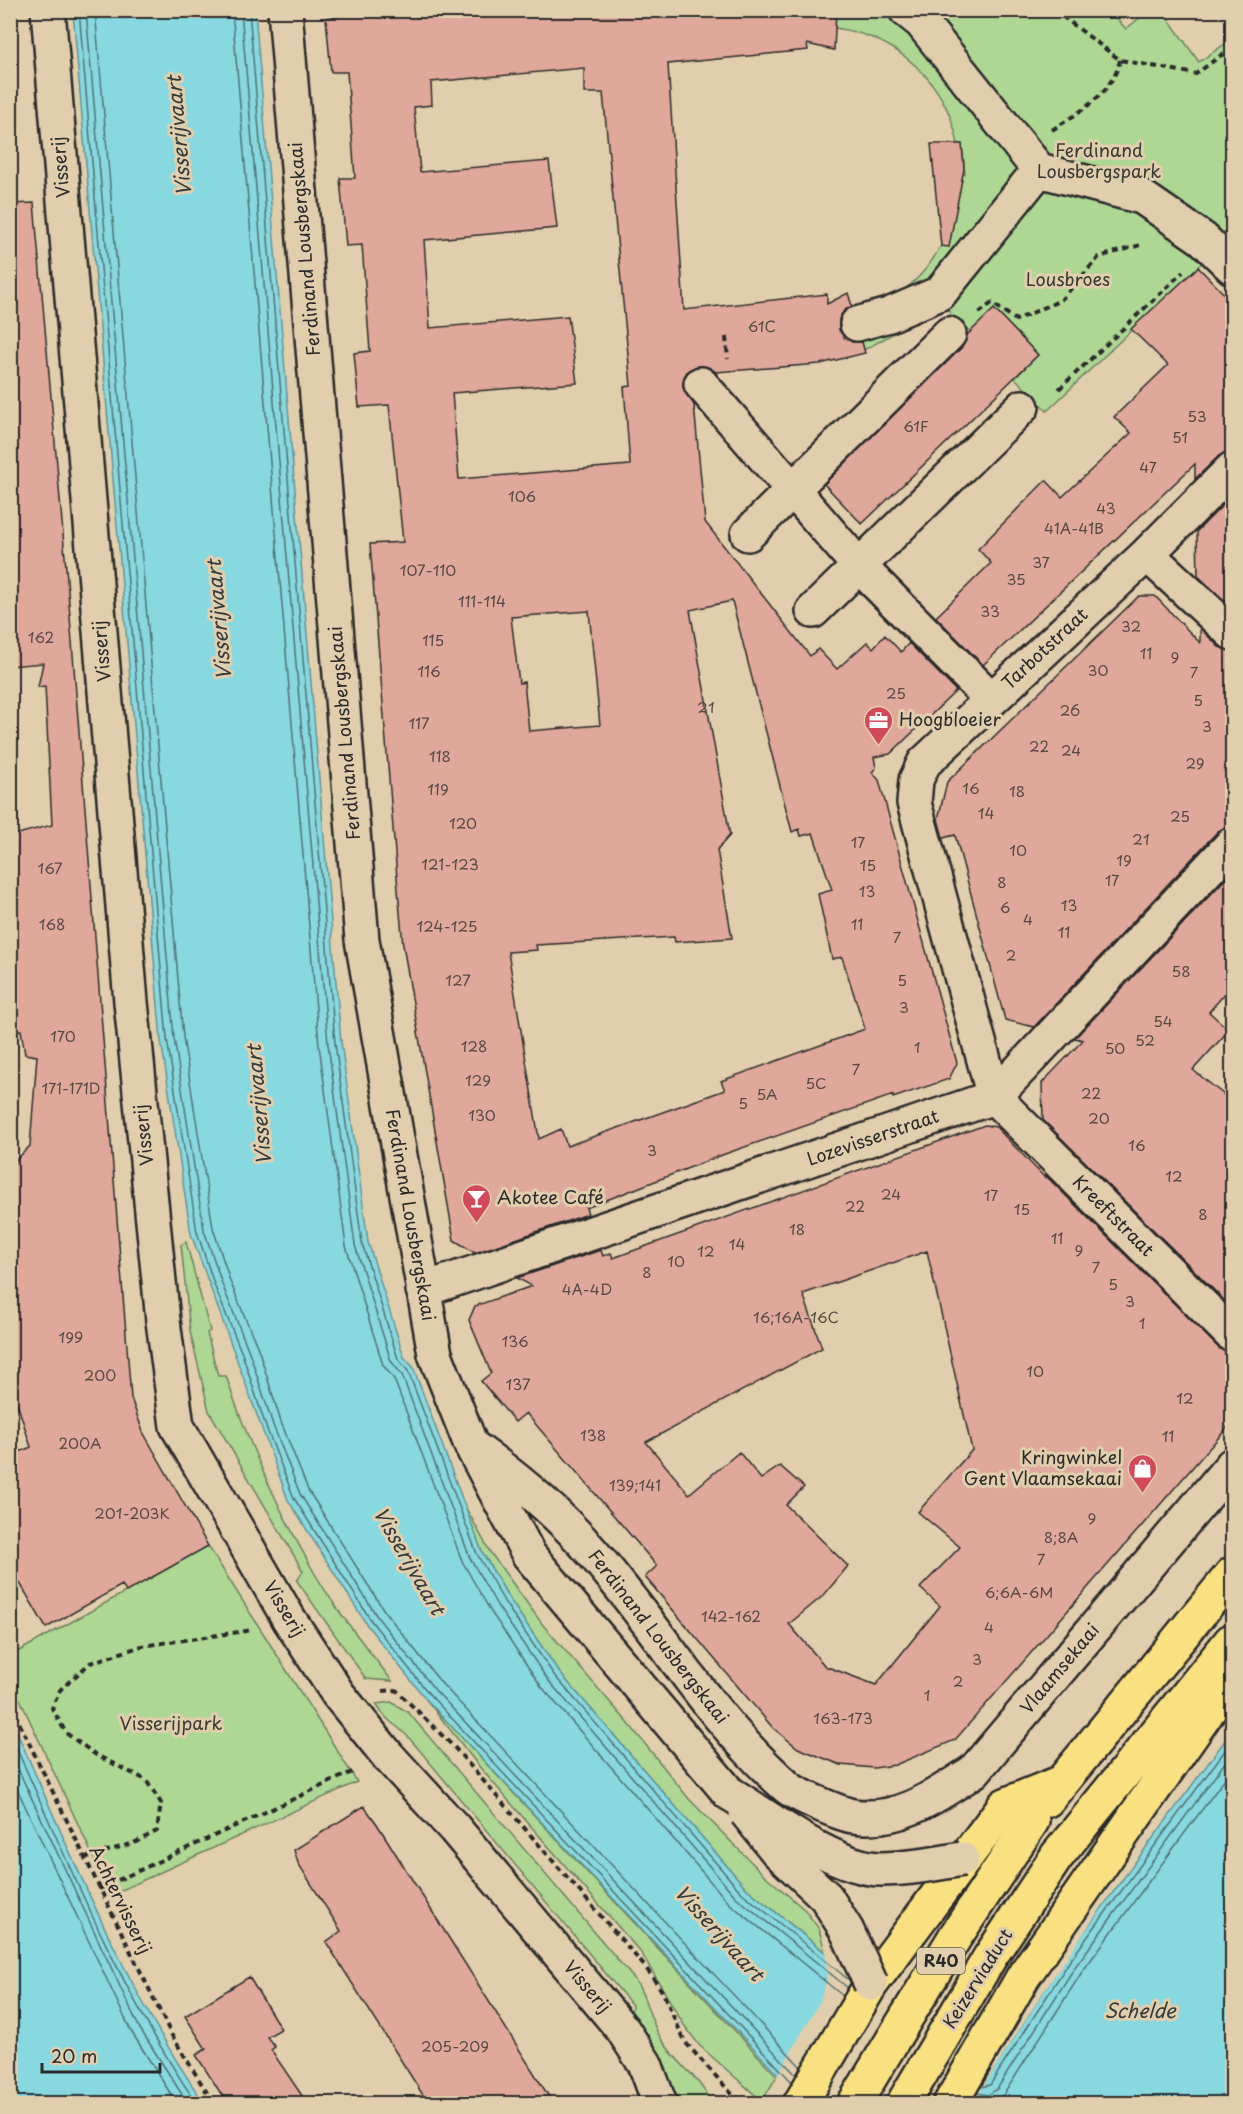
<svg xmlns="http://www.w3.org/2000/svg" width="1243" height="2114" viewBox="0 0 1243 2114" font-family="'Playpen Sans',sans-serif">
<rect width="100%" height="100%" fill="#e1ceac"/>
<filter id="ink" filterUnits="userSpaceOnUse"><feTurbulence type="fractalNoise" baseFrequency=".0167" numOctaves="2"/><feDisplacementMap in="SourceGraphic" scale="12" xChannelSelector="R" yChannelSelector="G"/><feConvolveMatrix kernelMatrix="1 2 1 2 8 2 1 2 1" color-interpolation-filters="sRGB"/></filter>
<g filter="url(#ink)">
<!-- green -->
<path fill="#aed794" stroke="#6c8160" stroke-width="1.5" d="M 1162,10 L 1199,62 L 1232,39 L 1232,279 L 1209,256 L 1047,411 L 1015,378 L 1038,355 L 994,309 L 971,332 L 951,315 L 946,304 L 864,350 L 853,311 C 866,307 881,303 893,297 C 935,273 958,221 961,175 L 965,174 L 962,144 L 958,144 C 946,81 898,37 835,28 L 836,11 L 1110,11 L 1126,29 L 1148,11 Z
M 186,1242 L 210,1331 L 207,1333 L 218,1376 L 226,1376 C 247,1440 277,1506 310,1565 C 333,1607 364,1644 392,1681 L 366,1679 L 297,1581 L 303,1571 L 209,1411 L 190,1331 L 181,1245 Z
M 460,1497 L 490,1552 L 543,1625 L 629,1724 L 689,1799 L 762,1873 L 805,1910 L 819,1929 L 825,1952 L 746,1888 L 559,1672 L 510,1600 L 482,1552 Z
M 208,1546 L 357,1782 L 111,1895 L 11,1680 L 10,1656 Z
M 425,1698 L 777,2076 L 762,2101 L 700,2046 L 684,2025 L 642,1954 L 482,1770 Z
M 391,1702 L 408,1712 L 635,1980 C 648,1999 649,2021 662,2040 C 676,2063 701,2078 711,2103 L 673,2103 L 631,2024 L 632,2005 L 411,1740 C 397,1724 388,1724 376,1704 Z"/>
<!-- water -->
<path fill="#88d9df" stroke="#639397" stroke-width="1.5" d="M 73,11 L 255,11 L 341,1042 L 368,1242 L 404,1357 L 413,1367 L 482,1552 L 510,1600 L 559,1672 L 746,1888 L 985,2083 L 1064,1959 L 1232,1731 L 1232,2103 L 805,2103 L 425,1698 L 367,1625 L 288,1500 L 191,1234 L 161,1040 Z
M 11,1719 C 69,1849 123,1985 204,2103 L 16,2103 L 11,2094 Z"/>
<!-- pier -->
<path fill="#e1ceac" d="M 1232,1728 L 1123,1876 L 1044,1991 L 973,2103 L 801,2104 L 776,2078 L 820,2001 L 827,1979 L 825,1948 L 984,2078 L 1061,1957 Z"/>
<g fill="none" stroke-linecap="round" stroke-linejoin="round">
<!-- shore -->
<path stroke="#507173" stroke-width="1.5" d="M 79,10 L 167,1039 L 197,1232 L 215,1287 L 243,1356 L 266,1427 L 294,1498 L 372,1622 L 430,1695 L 792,2082
M 86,10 L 174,1038 L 204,1230 L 222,1284 L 250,1354 L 273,1425 L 300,1494 L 378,1618 L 435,1690 L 796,2075
M 95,10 L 183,1037 L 213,1228 L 230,1281 L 259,1351 L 281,1422 L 308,1490 L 385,1612 L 442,1684 L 801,2067
M 232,10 L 319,1045 L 346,1246 L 383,1365 L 394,1379 L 462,1561 L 491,1612 L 541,1686 L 729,1903 L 843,1996
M 241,10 L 328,1044 L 355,1245 L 391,1361 L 402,1375 L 470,1558 L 498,1607 L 548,1680 L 736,1897 L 848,1988
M 249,10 L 335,1043 L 362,1243 L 398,1359 L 408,1371 L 477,1554 L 505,1603 L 554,1675 L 741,1892 L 849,1980
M 10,1734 C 67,1859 119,1990 197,2104
M 10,1752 L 139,2027 L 188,2104
M 10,1774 L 131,2031 L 177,2104
M 981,2087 L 990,2085 L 1069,1962 L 1232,1741
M 977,2093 L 988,2095 L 997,2089 L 1075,1967 L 1232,1753
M 991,2104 L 1004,2094 L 1082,1972 L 1232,1769"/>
</g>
<!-- building -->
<path fill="#e0a89a" stroke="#2b2b2b" stroke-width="1.5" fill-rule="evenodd" d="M 367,10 L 416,10 L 417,17 L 479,10 L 836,10 L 834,50 L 807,44 L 808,50 L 668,64 L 684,310 L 827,294 L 827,304 L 848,293 L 852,306 L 844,311 L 839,319 L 839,330 L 844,337 L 852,342 L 862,342 L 865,353 L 820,364 L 716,372 L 708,367 L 698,366 L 688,370 L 684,377 L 683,387 L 694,405 L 705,522 L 810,656 L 818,649 L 837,669 L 867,642 L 873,648 L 885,635 L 901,652 L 909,643 L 956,691 L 890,754 L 874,757 L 876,768 L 872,772 L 879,780 L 957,1063 L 949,1079 L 893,1098 L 893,1095 L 722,1155 L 586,1208 L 588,1214 L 475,1253 L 454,1240 L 403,945 L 399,902 L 370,544 L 403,542 L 389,405 L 359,407 L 354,353 L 370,351 L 362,245 L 346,246 L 340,178 L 355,178 L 347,72 L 331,72 L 326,18 ZM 584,68 L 584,93 L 603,93 L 631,386 L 624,387 L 630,465 L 459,479 L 452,393 L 577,383 L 568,316 L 430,328 L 424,240 L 557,228 L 549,161 L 420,172 L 414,107 L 432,105 L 431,82 ZM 732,601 L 792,832 L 799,829 L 801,836 L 813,833 L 832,890 L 818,894 L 832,959 L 842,957 L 865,1029 L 721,1081 L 725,1090 L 567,1146 L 561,1129 L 539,1139 L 508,952 L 537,950 L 536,945 L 674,937 L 675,942 L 732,938 L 717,850 L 730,835 L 690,610 ZM 589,611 L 600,725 L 529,731 L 524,682 L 519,683 L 511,617 Z
M 931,144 L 962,144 L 964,169 L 949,247 L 941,246 Z
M 34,203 L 68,591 L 131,1398 L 143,1432 L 208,1546 L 126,1592 L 122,1585 L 46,1628 L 10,1566 L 10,1456 L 31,1447 L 10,1381 L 10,1172 L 15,1161 L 30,1146 L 37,1056 L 25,1054 L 21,1030 L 10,1031 L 10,836 L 52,825 L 45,686 L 38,687 L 43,663 L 10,666 L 10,204 Z
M 1198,267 L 1233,303 L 1233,451 L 1219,456 L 1195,479 L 1195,464 L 983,665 L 936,617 L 991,563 L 978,549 L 1046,480 L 1062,497 L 1131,433 L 1114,417 L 1168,365 L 1131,329 Z
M 994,309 L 1038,355 L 862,524 L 824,484 L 962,347 L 967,335 Z
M 1233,495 L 1233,608 L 1198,576 L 1197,531 Z
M 1139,596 L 1155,596 L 1200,643 L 1200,628 L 1219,647 L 1233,651 L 1233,826 L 1218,831 L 1034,1027 L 1005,1020 L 955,835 L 943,838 L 938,819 L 947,782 Z
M 1233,871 L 1233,984 L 1209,1012 L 1229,1030 L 1193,1070 L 1233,1102 L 1233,1309 L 1043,1120 L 1042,1083 L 1083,1040 L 1075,1038 Z
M 985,1125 L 996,1127 L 1045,1178 L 1045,1175 L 1219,1348 L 1233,1353 L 1233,1421 L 955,1740 L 895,1765 L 874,1768 L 841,1765 L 798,1748 L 773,1728 L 645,1577 L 657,1566 L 526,1413 L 515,1422 L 481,1381 L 491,1373 L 469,1320 L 475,1306 L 532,1286 L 517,1278 L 601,1250 L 603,1256 L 611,1253 L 613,1258 ZM 927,1251 L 972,1450 L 918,1512 L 960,1547 L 920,1588 L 940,1606 L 876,1685 L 825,1666 L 789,1624 L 824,1595 L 848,1566 L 786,1505 L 804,1487 L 780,1466 L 761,1479 L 739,1452 L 689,1494 L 646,1442 L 822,1348 L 803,1294 Z
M 364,1806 L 377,1824 L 553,2103 L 428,2103 L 326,1942 L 341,1931 L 298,1863 L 294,1850 Z
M 249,1977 L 281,2029 L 267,2037 L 275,2047 L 271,2050 L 307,2103 L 227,2103 L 196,2055 L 206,2049 L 185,2016 Z"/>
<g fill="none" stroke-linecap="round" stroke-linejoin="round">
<defs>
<path id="minor" d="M 48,10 L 131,1002 L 163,1321 L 177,1426 L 289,1619 L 338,1694 L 388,1756 L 455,1829 L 623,2030 L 645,2064 L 660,2104
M 285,10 L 362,940 L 435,1354 L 471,1445 L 529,1555 L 729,1793
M 906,10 L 921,22 L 1039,170 L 1142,197 L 1203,239 L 1232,267
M 857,324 L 889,315 L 940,293 L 1039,170
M 701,384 L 858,565 L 991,699
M 1232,469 L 1147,554 L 924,763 L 916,780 L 914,803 L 994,1097 L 1232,1335
M 748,534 L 949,334
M 1147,554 L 1232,633
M 813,611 L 1022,407
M 423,1290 L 994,1097 L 1232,844
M 477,1450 C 519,1480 558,1513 592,1552 C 659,1629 710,1719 787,1787 C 796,1795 841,1814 853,1816 C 900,1823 937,1795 974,1771 L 1232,1465"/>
<path id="major" d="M 1047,1800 L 1232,1574
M 1057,1856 L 1231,1641
M 800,2104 L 871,1984 L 1005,1805 L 1059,1783
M 950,2104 L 1023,1977 L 1225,1687 L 1230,1642"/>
<path id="highway" d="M 854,2104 L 955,1937 L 1032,1821
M 903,2104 L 990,1957 L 1057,1856"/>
</defs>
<!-- minor casing -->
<use href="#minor" stroke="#2b2b2b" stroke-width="38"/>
<!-- major casing -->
<use href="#major" stroke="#2b2b2b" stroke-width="38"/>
<!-- highway casing -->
<use href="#highway" stroke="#2b2b2b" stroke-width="38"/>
<!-- path -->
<path stroke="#2b2b2b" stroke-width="4" stroke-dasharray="6 4.5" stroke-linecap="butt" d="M 1054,10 L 1120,60 L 1196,74 L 1232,47
M 1052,130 C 1080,112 1112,94 1120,60
M 979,313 L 992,303 L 1016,320 L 1061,300 L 1099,257 L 1144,244
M 726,337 L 728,359
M 1059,389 L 1183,272
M 383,1691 L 396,1690 L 454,1747 L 646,1968 L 662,1991 L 685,2042 L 741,2104
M 10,1704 L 171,2034 L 214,2104
M 84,1858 L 134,1843 L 157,1831 L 161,1803 L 146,1780 L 96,1755 L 66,1733 L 52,1708 L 60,1690 L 90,1663 L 142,1646 L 253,1630
M 99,1889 L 354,1771"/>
<!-- minor -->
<use href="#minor" stroke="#e1ceac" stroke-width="33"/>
<!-- major -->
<use href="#major" stroke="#f9e181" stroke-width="33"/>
<!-- highway -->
<use href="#highway" stroke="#f9e181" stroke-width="33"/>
<defs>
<path id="minor-bridge" d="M 729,1793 C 769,1817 833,1868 880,1869 C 907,1869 935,1864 962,1859
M 746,1812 L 777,1851 L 826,1897 L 847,1931 L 871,1984"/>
</defs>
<!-- minor-bridge casing -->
<use href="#minor-bridge" stroke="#2b2b2b" stroke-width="38" stroke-linecap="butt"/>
<!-- minor-bridge -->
<use href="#minor-bridge" stroke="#e1ceac" stroke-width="33"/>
</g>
</g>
<!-- icons -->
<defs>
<symbol id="office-pin" viewBox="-11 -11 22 30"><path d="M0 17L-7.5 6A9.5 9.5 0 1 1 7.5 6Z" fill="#d1495b" stroke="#e1ceac"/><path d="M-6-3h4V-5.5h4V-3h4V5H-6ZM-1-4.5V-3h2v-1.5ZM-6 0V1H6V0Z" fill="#fff"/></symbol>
<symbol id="bar-pin" viewBox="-11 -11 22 30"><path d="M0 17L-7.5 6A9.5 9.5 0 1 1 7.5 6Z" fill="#d1495b" stroke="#e1ceac"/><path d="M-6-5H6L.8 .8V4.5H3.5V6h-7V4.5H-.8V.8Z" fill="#fff"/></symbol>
<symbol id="shop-pin" viewBox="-11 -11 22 30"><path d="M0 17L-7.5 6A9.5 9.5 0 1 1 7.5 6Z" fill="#d1495b" stroke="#e1ceac"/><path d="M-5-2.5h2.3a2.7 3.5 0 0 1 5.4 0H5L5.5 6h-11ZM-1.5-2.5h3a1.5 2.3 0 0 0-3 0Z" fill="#fff"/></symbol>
</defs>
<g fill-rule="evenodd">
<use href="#office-pin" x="862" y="704" width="33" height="45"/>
<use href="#bar-pin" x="460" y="1182" width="33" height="45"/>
<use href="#shop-pin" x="1126" y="1452" width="33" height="45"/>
</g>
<g text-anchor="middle" stroke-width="6" stroke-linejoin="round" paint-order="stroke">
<!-- number labels -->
<g font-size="15" fill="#584a47">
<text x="762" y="332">61C</text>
<text x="1197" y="422">53</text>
<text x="916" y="432">61F</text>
<text x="1180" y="443">51</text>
<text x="1148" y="473">47</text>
<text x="522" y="502">106</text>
<text x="1106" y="514">43</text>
<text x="1074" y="534">41A-41B</text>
<text x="1041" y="568">37</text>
<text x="428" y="576">107-110</text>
<text x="1016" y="585">35</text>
<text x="482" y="607">111-114</text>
<text x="990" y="617">33</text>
<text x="1131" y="632">32</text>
<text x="41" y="643">162</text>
<text x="433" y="646">115</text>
<text x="1146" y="659">11</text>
<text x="1175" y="663">9</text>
<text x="1098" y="676">30</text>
<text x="429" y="677">116</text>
<text x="1194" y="678">7</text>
<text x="896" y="699">25</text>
<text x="1198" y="706">5</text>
<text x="706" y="713">21</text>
<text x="1070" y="716">26</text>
<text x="419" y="729">117</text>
<text x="1207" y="732">3</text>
<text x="1039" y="752">22</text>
<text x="1071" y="756">24</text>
<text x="440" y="762">118</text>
<text x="1195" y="769">29</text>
<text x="971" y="794">16</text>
<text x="438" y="795">119</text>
<text x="1017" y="797">18</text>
<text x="986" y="819">14</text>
<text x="1180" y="822">25</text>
<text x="463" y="829">120</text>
<text x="1141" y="845">21</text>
<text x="858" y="848">17</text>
<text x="1018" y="856">10</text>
<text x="1124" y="866">19</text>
<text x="450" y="870">121-123</text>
<text x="868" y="871">15</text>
<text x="50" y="874">167</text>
<text x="1112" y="886">17</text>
<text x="1002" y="888">8</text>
<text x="867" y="897">13</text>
<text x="1069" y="911">13</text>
<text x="1005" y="913">6</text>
<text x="1028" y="925">4</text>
<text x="52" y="930">168</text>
<text x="857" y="930">11</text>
<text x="447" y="932">124-125</text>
<text x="1064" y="938">11</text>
<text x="897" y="943">7</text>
<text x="1011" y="961">2</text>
<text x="1181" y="977">58</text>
<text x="458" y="986">127</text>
<text x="902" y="986">5</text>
<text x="904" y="1013">3</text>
<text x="1163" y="1027">54</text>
<text x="63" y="1042">170</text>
<text x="1145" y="1046">52</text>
<text x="474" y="1052">128</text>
<text x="917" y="1053">1</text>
<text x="1115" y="1054">50</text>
<text x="856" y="1075">7</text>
<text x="478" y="1086">129</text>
<text x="816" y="1089">5C</text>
<text x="71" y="1094">171-171D</text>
<text x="1091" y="1099">22</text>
<text x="767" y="1100">5A</text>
<text x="743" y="1109">5</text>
<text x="482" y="1121">130</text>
<text x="1099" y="1124">20</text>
<text x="1137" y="1151">16</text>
<text x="652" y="1156">3</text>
<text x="1174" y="1182">12</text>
<text x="891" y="1200">24</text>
<text x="991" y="1201">17</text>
<text x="855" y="1212">22</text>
<text x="1022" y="1215">15</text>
<text x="1203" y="1220">8</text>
<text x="797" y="1235">18</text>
<text x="1057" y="1244">11</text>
<text x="737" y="1250">14</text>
<text x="1079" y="1256">9</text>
<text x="706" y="1257">12</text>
<text x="676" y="1267">10</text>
<text x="1096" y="1273">7</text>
<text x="647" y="1278">8</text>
<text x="1113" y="1290">5</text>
<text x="587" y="1295">4A-4D</text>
<text x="1130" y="1307">3</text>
<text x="796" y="1323">16;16A-16C</text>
<text x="1142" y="1329">1</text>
<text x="71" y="1343">199</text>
<text x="515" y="1347">136</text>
<text x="1035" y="1377">10</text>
<text x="100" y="1381">200</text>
<text x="518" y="1390">137</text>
<text x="1185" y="1404">12</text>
<text x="593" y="1441">138</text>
<text x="1168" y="1442">11</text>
<text x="80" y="1449">200A</text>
<text x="635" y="1491">139;141</text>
<text x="132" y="1519">201-203K</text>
<text x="1092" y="1524">9</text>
<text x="1061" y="1543">8;8A</text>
<text x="1041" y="1565">7</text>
<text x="1019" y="1598">6;6A-6M</text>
<text x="731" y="1622">142-162</text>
<text x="989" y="1633">4</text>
<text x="977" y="1665">3</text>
<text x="958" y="1687">2</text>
<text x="927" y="1701">1</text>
<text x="843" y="1724">163-173</text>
<text x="455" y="2052">205-209</text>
</g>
<!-- shield labels -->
<rect fill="#e1ceac" stroke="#625c52" stroke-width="1.5" x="917" y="1948" width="48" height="26" rx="4.5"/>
<g font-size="16" font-weight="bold" fill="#2b2b2b">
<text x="941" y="1967">R40</text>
</g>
<!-- park labels -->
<g font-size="18" fill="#383c36" stroke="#e1ceac">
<text x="1099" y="157">Ferdinand<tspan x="1099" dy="21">Lousbergspark</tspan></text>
<text x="1068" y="286">Lousbroes</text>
<text x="171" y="1730">Visserijpark</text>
</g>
<!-- street labels -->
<g font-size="18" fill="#2b2b2b" stroke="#e1ceac">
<text transform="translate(61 167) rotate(-95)" y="6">Visserij</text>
<text transform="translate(305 249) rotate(-95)" y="6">Ferdinand Lousbergskaai</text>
<text transform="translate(1045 649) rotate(-43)" y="6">Tarbotstraat</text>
<text transform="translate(102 651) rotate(-95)" y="6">Visserij</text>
<text transform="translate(345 733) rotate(-95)" y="6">Ferdinand Lousbergskaai</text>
<text transform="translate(144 1135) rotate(-96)" y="6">Visserij</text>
<text transform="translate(873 1138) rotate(-19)" y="6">Lozevisserstraat</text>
<text transform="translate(410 1215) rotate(80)" y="6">Ferdinand Lousbergskaai</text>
<text transform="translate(1113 1216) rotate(45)" y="6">Kreeftstraat</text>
<text transform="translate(284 1609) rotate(59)" y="6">Visserij</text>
<text transform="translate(658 1637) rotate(52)" y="6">Ferdinand Lousbergskaai</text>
<text transform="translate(1060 1669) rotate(-50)" y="6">Vlaamsekaai</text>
<text transform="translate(120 1900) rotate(64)" y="6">Achtervisserij</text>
<text transform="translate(978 1979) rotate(-58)" y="6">Keizerviaduct</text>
<text transform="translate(587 1987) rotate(50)" y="6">Visserij</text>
</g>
<!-- poi labels -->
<g font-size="18" fill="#2b2b2b" stroke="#e1ceac" text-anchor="start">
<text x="899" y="726">Hoogbloeier</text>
<text x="497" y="1204">Akotee Café</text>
<text x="1122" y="1464" text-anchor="end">Kringwinkel<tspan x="1122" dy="21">Gent Vlaamsekaai</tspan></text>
</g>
<!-- water labels -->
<g font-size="20" font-style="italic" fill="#343c3d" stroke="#e1ceac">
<text transform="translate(179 136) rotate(-95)" y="7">Visserijvaart</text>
<text transform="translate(219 620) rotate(-95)" y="7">Visserijvaart</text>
<text transform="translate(259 1105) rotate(-95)" y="7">Visserijvaart</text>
<text transform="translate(409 1561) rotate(60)" y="7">Visserijvaart</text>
<text transform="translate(719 1933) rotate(48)" y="7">Visserijvaart</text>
<text x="1140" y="2018">Schelde</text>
</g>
</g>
<!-- margin -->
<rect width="1243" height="2114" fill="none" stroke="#e1ceac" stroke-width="36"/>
<rect x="18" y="18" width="1207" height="2078" fill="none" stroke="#2b2b2b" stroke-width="2" filter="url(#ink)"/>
<!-- scale -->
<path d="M42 2063v9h118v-9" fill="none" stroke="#2b2b2b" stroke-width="3"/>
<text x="51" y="2063" font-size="18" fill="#2b2b2b" stroke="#e1ceac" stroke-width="4.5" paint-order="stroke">20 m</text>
</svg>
